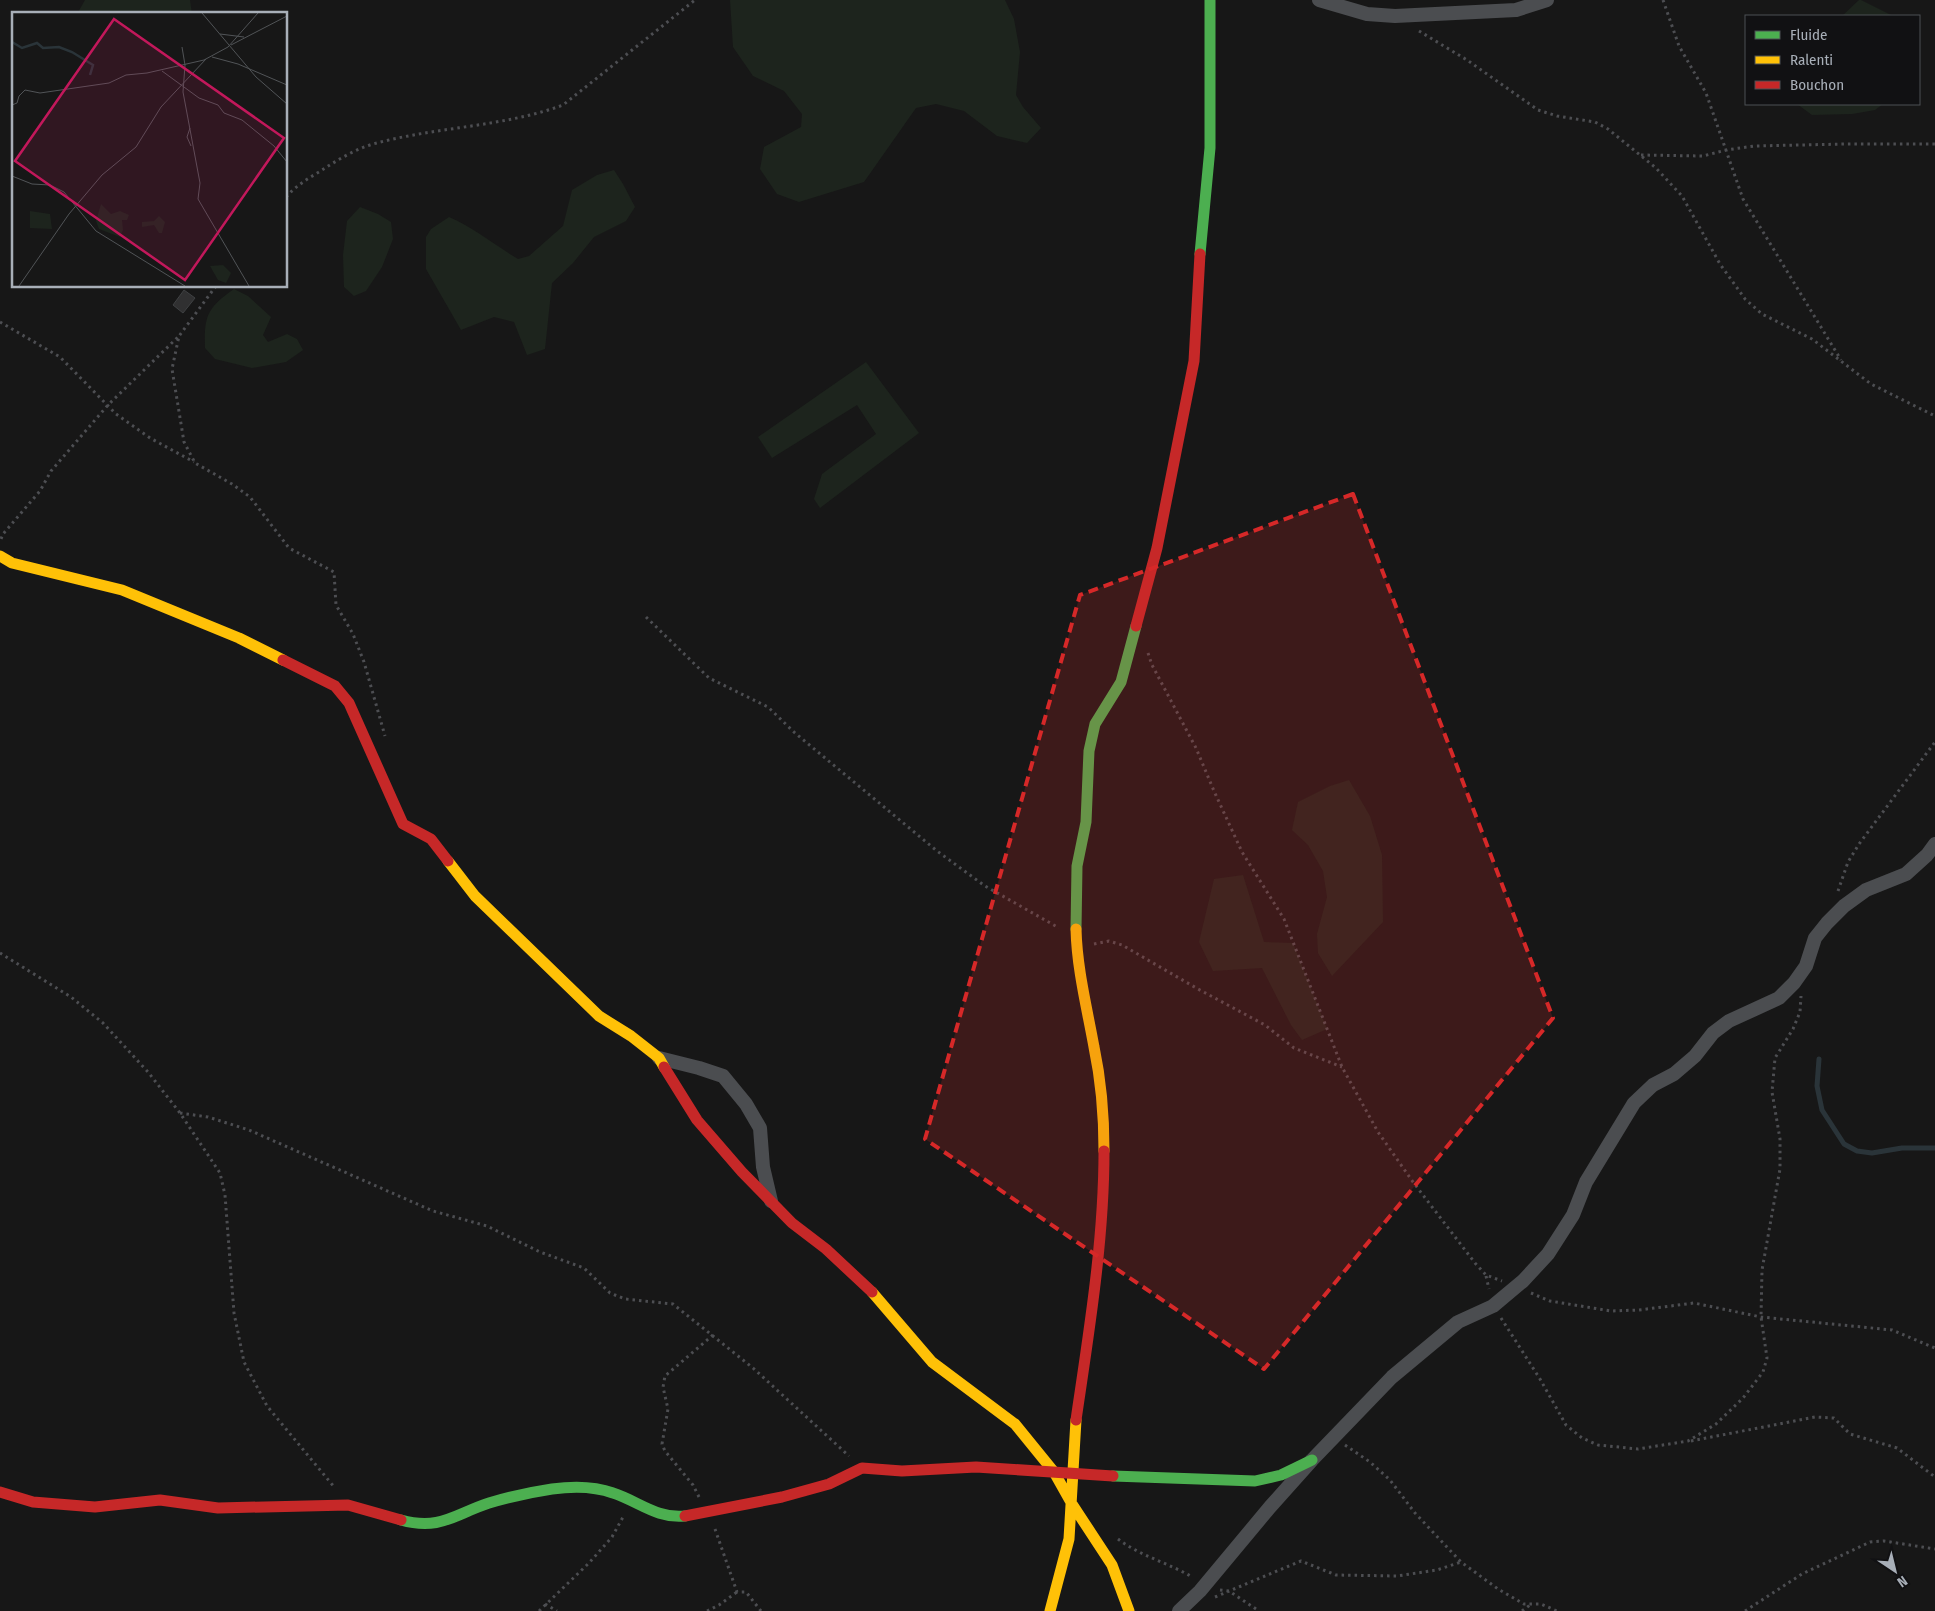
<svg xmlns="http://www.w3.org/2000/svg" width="1935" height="1611" viewBox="0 0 1935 1611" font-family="'Fira Sans Condensed',sans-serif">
<rect width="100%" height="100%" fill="#171717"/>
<!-- green -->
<path fill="#1d241d" d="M 85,0 L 190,0 L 192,14 L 77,14 Z
M 730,0 L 1005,0 L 1014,19 L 1020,52 L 1016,95 L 1023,107 L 1041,128 L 1027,143 L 997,136 L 964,111 L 936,104 L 916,108 L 864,182 L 799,202 L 777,194 L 760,169 L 764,147 L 801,127 L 802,114 L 784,91 L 753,76 L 733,47 Z
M 1859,0 L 1861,0 L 1893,16 L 1842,16 Z
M 1797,104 L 1883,104 L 1875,110 L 1852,114 L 1812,115 Z
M 614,170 L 623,184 L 635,207 L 626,221 L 594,237 L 573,263 L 552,283 L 545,349 L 527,355 L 514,322 L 494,317 L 461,330 L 426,269 L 426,237 L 431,229 L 449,217 C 474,228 495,245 518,259 L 529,256 L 563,226 L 572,190 L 597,175 Z
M 360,207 L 378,214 L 391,222 L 393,239 L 382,267 L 366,291 L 354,296 L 344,287 L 343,255 L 347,221 Z
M 234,289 L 248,296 L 271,317 L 263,335 L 268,342 L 287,334 L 297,339 L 303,350 L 286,362 L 252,368 L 215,359 L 205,348 C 204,316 207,308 234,289 Z
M 866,362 L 919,433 L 820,508 L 814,499 L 822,474 L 876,434 L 857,405 L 772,458 L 758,437 Z
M 1349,780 L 1370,816 L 1382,855 L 1383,922 L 1332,976 L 1318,953 L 1317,934 L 1327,897 L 1323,871 L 1308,845 L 1292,830 L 1298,802 L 1330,786 Z
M 1243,875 L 1264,942 L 1293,943 L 1327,1029 L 1302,1040 L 1291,1025 L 1262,968 L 1213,971 L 1199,942 L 1214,879 Z"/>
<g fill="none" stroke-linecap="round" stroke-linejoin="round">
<!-- stream -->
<path stroke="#2a3439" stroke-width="5" d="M 1819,1059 L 1817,1086 L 1822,1110 L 1844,1144 L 1857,1151 L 1872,1153 L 1902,1148 L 1935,1148"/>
</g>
<!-- building -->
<path fill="#303031" stroke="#3f4143" d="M 184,290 L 195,298 L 183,313 L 173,305 Z"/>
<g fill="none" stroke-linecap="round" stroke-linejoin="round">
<!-- path -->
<path stroke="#4d4e52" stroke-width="3" stroke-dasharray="2.5 4" stroke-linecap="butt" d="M 1663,0 L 1679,46 L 1706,93 L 1743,199 L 1841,360
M 1419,31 L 1467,60 L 1538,110 L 1557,116 L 1595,122 L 1608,129 L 1656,168 L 1682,196 L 1720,264 L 1745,299 L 1762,314 L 1812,339 L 1871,384 L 1935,416
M 1641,155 L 1703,156 L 1726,150 L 1754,146 L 1846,144 L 1935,144
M 286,197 C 296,186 307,179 319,172 C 336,161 353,150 373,144 C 434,127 504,127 563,105 L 695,0
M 216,286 L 179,336 L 172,369 L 184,442 L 195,463 L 232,484 L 250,497 L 289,548 L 334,572 L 336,605 L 353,634 L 364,662 L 385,736
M 0,322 L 60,357 L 116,414 L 150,438 L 194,462
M 1,539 L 3,534 L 40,491 L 51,471 L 108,405 L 179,336
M 646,617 L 709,678 L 768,707 L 795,733 L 937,851 L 985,886 L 1059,928
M 1148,653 L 1152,665 L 1196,748 L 1214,791 L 1242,852 L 1284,919 L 1342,1067 L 1378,1132 L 1413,1182 L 1475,1263 L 1486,1275 L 1502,1281
M 1838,891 L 1848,862 L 1859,844 L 1935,742
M 1094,944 L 1109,941 L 1122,945 L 1198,989 L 1265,1025 L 1294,1048 L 1342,1067
M 0,953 L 71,997 L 103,1023 L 148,1072 L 180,1113 L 220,1173 L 225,1195 L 234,1313 L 244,1362 L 267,1406 L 335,1488
M 180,1113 L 208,1117 L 249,1130 L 433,1211 L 487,1226 L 540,1252 L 584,1268 L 610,1293 L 625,1299 L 673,1304 L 753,1368 L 849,1456
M 1486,1276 L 1489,1289
M 1531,1293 L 1550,1301 L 1611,1311 L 1639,1310 L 1694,1303 L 1761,1317 L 1892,1330 L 1935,1348
M 1501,1318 L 1540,1379 L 1566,1425 L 1582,1438 L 1598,1445 L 1638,1449 L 1688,1441 L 1716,1424 L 1743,1398 L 1763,1372 L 1767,1358 L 1761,1317 L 1762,1270 L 1780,1169 L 1780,1139 L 1772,1092 L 1775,1058 L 1793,1029 L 1800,1012 L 1801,996
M 1691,1441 L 1815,1417 L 1834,1418 L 1850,1434 L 1897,1448 L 1935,1477
M 1345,1445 L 1370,1462 L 1390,1480 L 1415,1513 L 1461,1562 L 1498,1589 L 1524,1604 L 1541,1604 L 1557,1611
M 699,1497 L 693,1485 L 665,1451 L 662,1444 L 668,1409 L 663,1387 L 665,1376 L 713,1335
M 715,1529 L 737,1592 L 746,1592 L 761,1611
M 1118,1539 C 1140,1556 1169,1563 1192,1577
M 1220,1590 L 1229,1591 L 1259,1611
M 1215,1597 L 1301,1561 L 1336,1575 L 1397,1576 L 1437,1570 L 1461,1562
M 545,1604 L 557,1611
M 539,1611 L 589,1563 L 612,1537 L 623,1517
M 707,1611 L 719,1605 L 737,1592
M 1522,1611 L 1530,1605
M 1745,1611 L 1802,1574 L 1870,1542 L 1884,1541 L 1935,1549"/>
<!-- street -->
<path stroke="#4b4d50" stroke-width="14" d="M 1319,0 L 1367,14 L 1395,16 L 1516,10 L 1547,0
M 659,1058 L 699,1068 L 723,1076 L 746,1104 L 760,1128 L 763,1167 L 771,1201
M 1179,1611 L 1200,1591 L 1270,1507 L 1312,1460 L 1392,1377 L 1458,1322 L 1493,1306 L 1523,1281 L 1548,1254 L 1573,1215 L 1586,1182 L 1634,1103 L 1653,1085 L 1674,1074 L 1695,1056 L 1713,1033 L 1729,1021 L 1779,998 L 1794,983 L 1806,966 L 1815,938 L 1827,923 L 1844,906 L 1866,890 L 1906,874 L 1927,855 L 1935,844"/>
<!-- fast -->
<path stroke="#4caf50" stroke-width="11" d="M 1200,254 L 1210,148 L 1210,0
M 1076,929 L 1077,866 L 1086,822 L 1089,751 L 1095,724 L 1121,682 L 1136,626
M 1113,1476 L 1255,1481 L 1281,1475 L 1312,1460
M 401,1520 C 440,1531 455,1514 489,1503 C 509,1497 532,1492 552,1489 C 573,1486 594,1486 613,1493 C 638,1501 657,1519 685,1516"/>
<!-- slow -->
<path stroke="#ffc107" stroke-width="11" d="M 0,556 L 12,563 L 122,590 L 239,638 L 283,660
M 448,861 L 475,896 L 599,1016 L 631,1036 L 659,1058 L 664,1067
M 1076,929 C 1077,969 1087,1008 1094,1047 C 1101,1080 1104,1117 1104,1151
M 872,1292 L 932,1362 L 1015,1424 L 1054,1472 L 1072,1504 L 1112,1565 L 1129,1611
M 1050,1611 L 1069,1539 L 1076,1420"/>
<!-- jam -->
<path stroke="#c62828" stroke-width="11" d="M 1136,626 L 1157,548 L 1194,361 L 1200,254
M 283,660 L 335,686 L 349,703 L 403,824 L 431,839 L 448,861
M 664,1067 L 697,1120 L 742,1172 L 792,1223 L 826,1249 L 872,1292
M 1076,1420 C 1089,1331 1104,1241 1104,1151
M 0,1492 L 33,1502 L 95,1507 L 160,1500 L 218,1508 L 348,1505 L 401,1520
M 685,1516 L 782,1497 L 829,1484 L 862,1468 L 902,1471 L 976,1467 L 1113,1476"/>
</g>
<!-- marked area -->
<path fill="#d62828" fill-opacity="0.2" stroke="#d62828" stroke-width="4" stroke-dasharray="10 6" stroke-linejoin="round" d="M 1353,494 L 1553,1018 L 1264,1369 L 925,1139 L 1080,595 Z"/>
<!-- overview -->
<g transform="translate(12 12)">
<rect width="275" height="275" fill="#171717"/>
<path d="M 89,192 L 99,202 L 108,199 L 117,203 L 115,208 L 110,208 L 111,218 L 108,225 L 87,217 L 84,209 ZM 18,199 L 38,202 L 40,217 L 18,216 ZM 147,204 L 153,210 L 150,221 L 147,221 L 142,213 L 130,215 L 130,210 L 142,209 ZM 211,253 L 219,261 L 214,271 L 206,268 L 198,254 Z" fill="#1d241d"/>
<path fill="none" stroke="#2a3439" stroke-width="2.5" d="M 0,30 L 10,36 L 25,31 L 31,36 L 47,35 L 60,40 L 81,53 L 78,63"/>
<path fill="none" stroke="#515457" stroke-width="1" d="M 190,1 L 244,65 L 275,92M 208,22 L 232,25M 219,33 L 275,4M 170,35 L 173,53 L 171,80 L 188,171 L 186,187 L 237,274M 200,45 L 226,52 L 275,73M 150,59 L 187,86 L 206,93 L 212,101 L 230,108 L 262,134 L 275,150M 0,93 L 5,91 L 7,84 L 13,78 L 28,81 L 97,71 L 114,63 L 135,61 L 192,48 L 216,35 L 246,1M 178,116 L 175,125 L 179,134M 0,164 L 20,172 L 38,173 L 52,180 L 84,219 L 173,274M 7,274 L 57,202 L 90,163 L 124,135 L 149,95 L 194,47"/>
<path fill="#c2185b" fill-opacity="0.15" stroke="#c2185b" stroke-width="2.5" d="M 102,7 L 272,126 L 173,268 L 3,149 Z"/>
<rect width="275" height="275" fill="none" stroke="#a8afb8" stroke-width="2.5"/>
</g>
<!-- legend -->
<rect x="1745" y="15" width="175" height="90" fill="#111113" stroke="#4d5055"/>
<rect x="1755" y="31" width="25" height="8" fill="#4caf50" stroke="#4d5055"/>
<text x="1790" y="40" font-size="15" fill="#a8afb8">Fluide</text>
<rect x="1755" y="56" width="25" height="8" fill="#ffc107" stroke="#4d5055"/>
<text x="1790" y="65" font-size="15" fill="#a8afb8">Ralenti</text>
<rect x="1755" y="81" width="25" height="8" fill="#c62828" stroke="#4d5055"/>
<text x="1790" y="90" font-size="15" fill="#a8afb8">Bouchon</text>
<!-- north arrow -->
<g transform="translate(1895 1571) rotate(145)" stroke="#111113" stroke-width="4" paint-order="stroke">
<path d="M0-4L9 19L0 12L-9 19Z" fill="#a8afb8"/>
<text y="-8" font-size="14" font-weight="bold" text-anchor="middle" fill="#a8afb8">N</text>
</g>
</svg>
